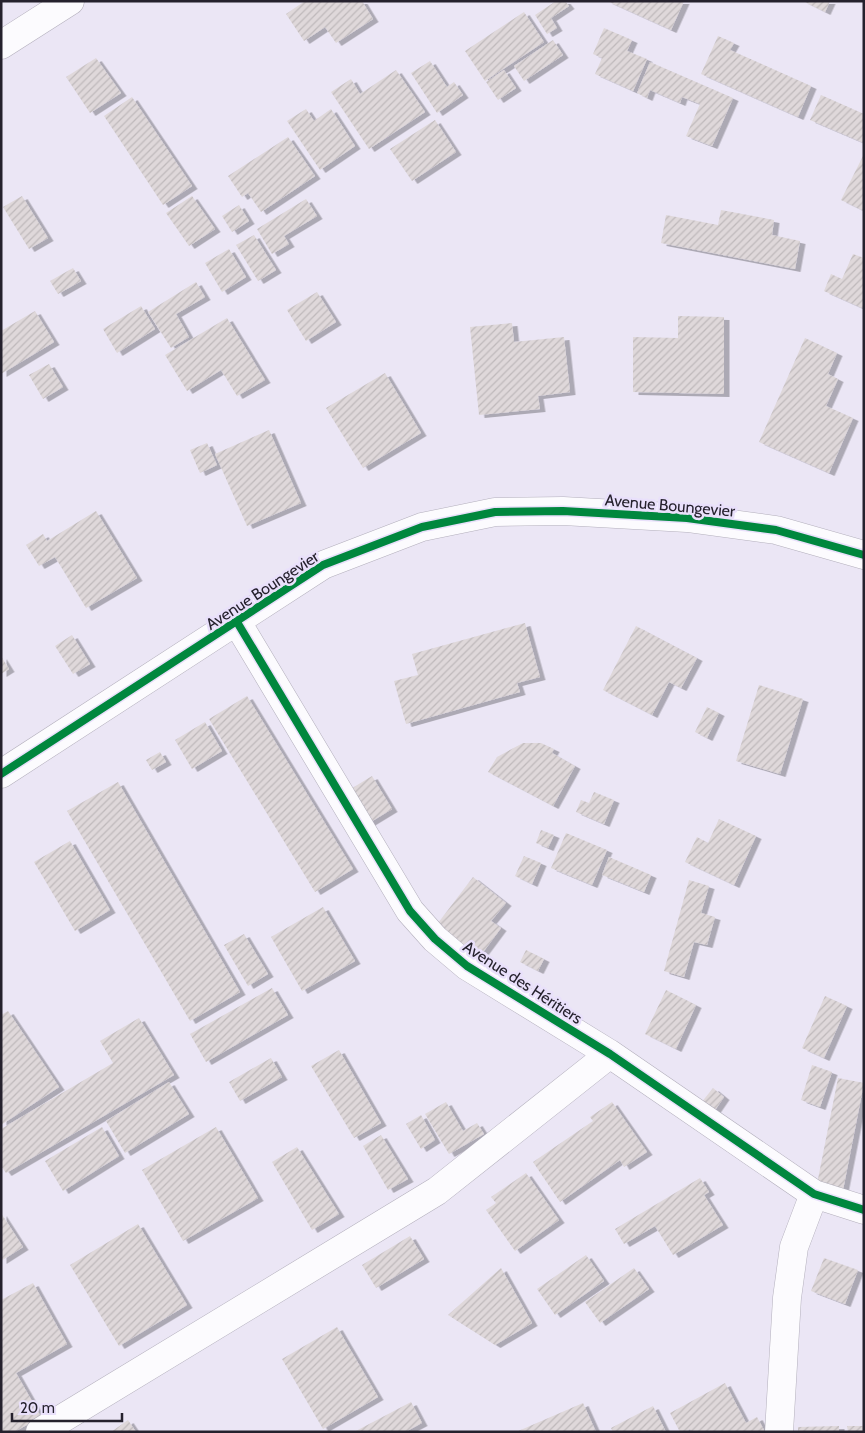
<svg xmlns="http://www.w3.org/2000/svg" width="865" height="1433" viewBox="0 0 865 1433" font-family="Cabin,sans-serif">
<defs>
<pattern id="building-hatch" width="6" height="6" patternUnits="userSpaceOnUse" patternTransform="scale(1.25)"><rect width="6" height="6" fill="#dfd8da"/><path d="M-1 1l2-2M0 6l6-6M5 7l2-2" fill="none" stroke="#bfb9bb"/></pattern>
<filter id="shadow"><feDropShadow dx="5.5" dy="3" stdDeviation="0" flood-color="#0004"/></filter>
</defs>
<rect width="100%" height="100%" fill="#ebe6f5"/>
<!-- building -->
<path fill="url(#building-hatch)" filter="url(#shadow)" d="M 305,1 L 362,1 L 373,19 L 336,43 L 325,27 L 304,41 L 286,14 Z
M 556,1 L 565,1 L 569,6 L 551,18 L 557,28 L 547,34 L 535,15 Z
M 607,1 L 684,1 L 671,30 Z
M 803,1 L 830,1 L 825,12 Z
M 524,12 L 544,42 L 485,81 L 465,51 Z
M 604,28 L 632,40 L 627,51 L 647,59 L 633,91 L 595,74 L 602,58 L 593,54 Z
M 718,36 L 734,43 L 730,50 L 811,86 L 798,117 L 701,74 Z
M 553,40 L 563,55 L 524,81 L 514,66 Z
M 96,58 L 121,93 L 90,113 L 66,77 Z
M 430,61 L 447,87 L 454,82 L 463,95 L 437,113 L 411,73 Z
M 650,62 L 733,98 L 712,146 L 686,136 L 700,104 L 682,97 L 680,103 L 650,90 L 647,98 L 637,93 Z
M 396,70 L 425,112 L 369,149 L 331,92 L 351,79 L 360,94 Z
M 504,70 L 516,88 L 498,100 L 486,82 Z
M 821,95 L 864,114 L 864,143 L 810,120 Z
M 132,97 L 192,186 L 163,205 L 104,116 Z
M 306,109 L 314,121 L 331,109 L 355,146 L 320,170 L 287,121 Z
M 435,120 L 456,152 L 412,181 L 390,149 Z
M 288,137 L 315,176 L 261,212 L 248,193 L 242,197 L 228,176 Z
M 864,154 L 864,211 L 841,200 Z
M 22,196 L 48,238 L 29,249 L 3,207 Z
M 192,196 L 215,229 L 189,246 L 166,213 Z
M 306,199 L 317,216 L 284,236 L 289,244 L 272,254 L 257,229 Z
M 239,205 L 249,221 L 232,232 L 222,216 Z
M 721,210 L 774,220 L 772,235 L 800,241 L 795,269 L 661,243 L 666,215 L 718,225 Z
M 254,235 L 276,270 L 258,281 L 236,245 Z
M 229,249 L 246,277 L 222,292 L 205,263 Z
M 853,254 L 864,258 L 864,304 L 862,308 L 824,291 L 831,274 L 842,279 Z
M 73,268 L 81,281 L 58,294 L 50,281 Z
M 196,282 L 205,297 L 176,314 L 189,337 L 171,348 L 148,312 Z
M 317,292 L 336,322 L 306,341 L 287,310 Z
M 141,306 L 155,329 L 117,353 L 103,329 Z
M 35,311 L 54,342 L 1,374 L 1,331 Z
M 678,316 L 724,317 L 724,394 L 633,392 L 633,337 L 678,338 Z
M 227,318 L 265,380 L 237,396 L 221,370 L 187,391 L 165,355 Z
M 512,323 L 514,342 L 564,337 L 570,392 L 538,396 L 540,409 L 479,415 L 470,327 Z
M 805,338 L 837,353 L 828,374 L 838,379 L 826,406 L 853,418 L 829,473 L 759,442 Z
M 49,364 L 63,387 L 43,399 L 29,375 Z
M 385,373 L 421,433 L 363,468 L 326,408 Z
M 269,430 L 301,503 L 247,526 L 215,454 Z
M 207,443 L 217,465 L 200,473 L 190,450 Z
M 96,511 L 137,578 L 86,608 L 55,557 L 39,566 L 26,545 L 43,534 L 47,541 Z
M 525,623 L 540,677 L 517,683 L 520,692 L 406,724 L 394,681 L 418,675 L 412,654 Z
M 636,626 L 697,658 L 681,688 L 669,682 L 652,715 L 603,690 Z
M 72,635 L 90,664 L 73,674 L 55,646 Z
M 1,656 L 9,669 L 1,674 Z
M 759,685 L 803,699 L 780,774 L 736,761 Z
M 247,696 L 353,869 L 315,892 L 209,719 Z
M 707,707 L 719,713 L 707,738 L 695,732 Z
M 205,722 L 222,751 L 192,769 L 175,740 Z
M 523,743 L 541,743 L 554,749 L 552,753 L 575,766 L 553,806 L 488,772 L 497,757 Z
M 160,752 L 166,762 L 152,770 L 146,760 Z
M 372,776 L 392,809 L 369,823 L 349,790 Z
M 118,782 L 240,992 L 190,1021 L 67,811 Z
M 594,792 L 614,800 L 604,824 L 576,812 L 581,800 L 589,803 Z
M 719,819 L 756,836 L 734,885 L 685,862 L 697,837 L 708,843 Z
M 541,830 L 554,835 L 548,848 L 536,843 Z
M 566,833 L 607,850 L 592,885 L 551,868 Z
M 70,841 L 110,910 L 75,931 L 34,862 Z
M 524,856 L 541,863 L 532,884 L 515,876 Z
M 609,857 L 651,875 L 644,892 L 602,875 Z
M 473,877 L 506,903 L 491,921 L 501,928 L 478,959 L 435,927 Z
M 689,880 L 709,886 L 701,913 L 715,917 L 707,945 L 694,942 L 684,977 L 664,971 Z
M 323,907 L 355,961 L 302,991 L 271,937 Z
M 244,934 L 268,974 L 248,986 L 224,945 Z
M 526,950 L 544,959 L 538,971 L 520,962 Z
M 272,988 L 288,1015 L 206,1062 L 190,1034 Z
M 666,990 L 696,1005 L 676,1049 L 645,1034 Z
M 825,996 L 847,1006 L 824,1058 L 802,1048 Z
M 8,1011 L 59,1087 L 1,1125 L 1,1015 Z
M 139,1018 L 174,1075 L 6,1173 L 1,1166 L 1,1129 L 113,1063 L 100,1041 Z
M 339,1050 L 381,1123 L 354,1138 L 311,1066 Z
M 271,1058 L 282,1077 L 240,1101 L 229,1082 Z
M 812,1065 L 832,1072 L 820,1107 L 801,1100 Z
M 838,1078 L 864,1083 L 843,1190 L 817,1184 Z
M 169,1082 L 189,1114 L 125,1153 L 106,1121 Z
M 713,1088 L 724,1097 L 713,1113 L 701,1103 Z
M 446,1102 L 463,1131 L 477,1123 L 484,1134 L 449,1154 L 425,1114 Z
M 612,1102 L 647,1152 L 624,1167 L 620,1160 L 560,1202 L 533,1162 L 593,1121 L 590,1117 Z
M 421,1115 L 435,1140 L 421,1149 L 406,1124 Z
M 102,1127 L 119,1156 L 63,1191 L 45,1161 Z
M 216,1127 L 258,1198 L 183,1241 L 142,1170 Z
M 381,1135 L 408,1179 L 388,1190 L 363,1146 Z
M 297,1147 L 339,1214 L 312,1230 L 272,1162 Z
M 526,1173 L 559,1220 L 515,1251 L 486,1210 L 496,1203 L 491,1197 Z
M 700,1178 L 709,1192 L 704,1195 L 723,1225 L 673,1255 L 655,1226 L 624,1244 L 615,1229 Z
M 1,1213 L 23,1247 L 1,1261 Z
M 138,1224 L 187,1305 L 119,1346 L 70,1265 Z
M 410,1236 L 424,1259 L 376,1288 L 362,1265 Z
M 586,1255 L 604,1281 L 555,1315 L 537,1289 Z
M 824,1258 L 858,1270 L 845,1304 L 811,1291 Z
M 501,1268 L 532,1323 L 495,1345 L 448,1315 Z
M 634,1268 L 649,1289 L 600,1323 L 585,1302 Z
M 33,1283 L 67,1344 L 16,1373 L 41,1417 L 14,1432 L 1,1432 L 1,1300 Z
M 337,1327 L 378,1397 L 323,1429 L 282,1359 Z
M 725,1383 L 746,1423 L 757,1417 L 765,1432 L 692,1432 L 690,1429 L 686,1432 L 680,1432 L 670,1413 Z
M 411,1402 L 422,1423 L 405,1432 L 354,1432 Z
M 583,1403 L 596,1432 L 516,1432 Z
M 653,1406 L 666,1432 L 613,1432 L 611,1428 Z
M 128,1420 L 136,1432 L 111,1432 Z
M 839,1426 L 839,1432 L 798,1432 L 798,1427 Z
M 847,1426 L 864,1426 L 864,1432 L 848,1432 Z"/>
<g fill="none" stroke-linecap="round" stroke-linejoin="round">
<defs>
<path id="minor" d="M 1,45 L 70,1
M 237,622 L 410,911 L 435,939 L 467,966 L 610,1054 L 814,1194 L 864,1210
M 1,774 L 323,565 L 422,527 L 495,512 L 563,511 L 687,518 L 776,530 L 864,555
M 40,1432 L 437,1191 L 610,1054
M 779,1432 L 787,1298 L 794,1247 L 814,1194"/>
</defs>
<!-- minor casing -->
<use href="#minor" stroke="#b3afbc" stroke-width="29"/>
<!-- minor -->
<use href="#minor" stroke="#fcfbfe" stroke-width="28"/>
<defs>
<path id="cycleway" d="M 237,622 L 410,911 L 435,939 L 467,966 L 610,1054 L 814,1194 L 864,1210
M 1,774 L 323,565 L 422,527 L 495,512 L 563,511 L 687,518 L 776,530 L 864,555"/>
</defs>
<!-- cycleway casing -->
<use href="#cycleway" stroke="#e9e0fb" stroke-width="11"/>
<!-- cycleway -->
<use href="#cycleway" stroke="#00873e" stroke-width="8"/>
</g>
<g text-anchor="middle" stroke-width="5" stroke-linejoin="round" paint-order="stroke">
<!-- street labels -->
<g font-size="16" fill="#25212d" stroke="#e9e0fb">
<text transform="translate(670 505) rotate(5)" y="6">Avenue Boungevier</text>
<text transform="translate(262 590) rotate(-33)" y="6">Avenue Boungevier</text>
<text transform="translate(523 982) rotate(33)" y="6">Avenue des Héritiers</text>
</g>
</g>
<!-- border -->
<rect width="865" height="1433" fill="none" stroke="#25212d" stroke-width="5"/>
<!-- scale -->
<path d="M12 1413v8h110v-8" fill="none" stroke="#25212d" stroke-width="2.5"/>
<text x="20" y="1413" font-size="15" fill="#25212d" stroke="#e9e0fb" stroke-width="4" paint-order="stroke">20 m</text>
</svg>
